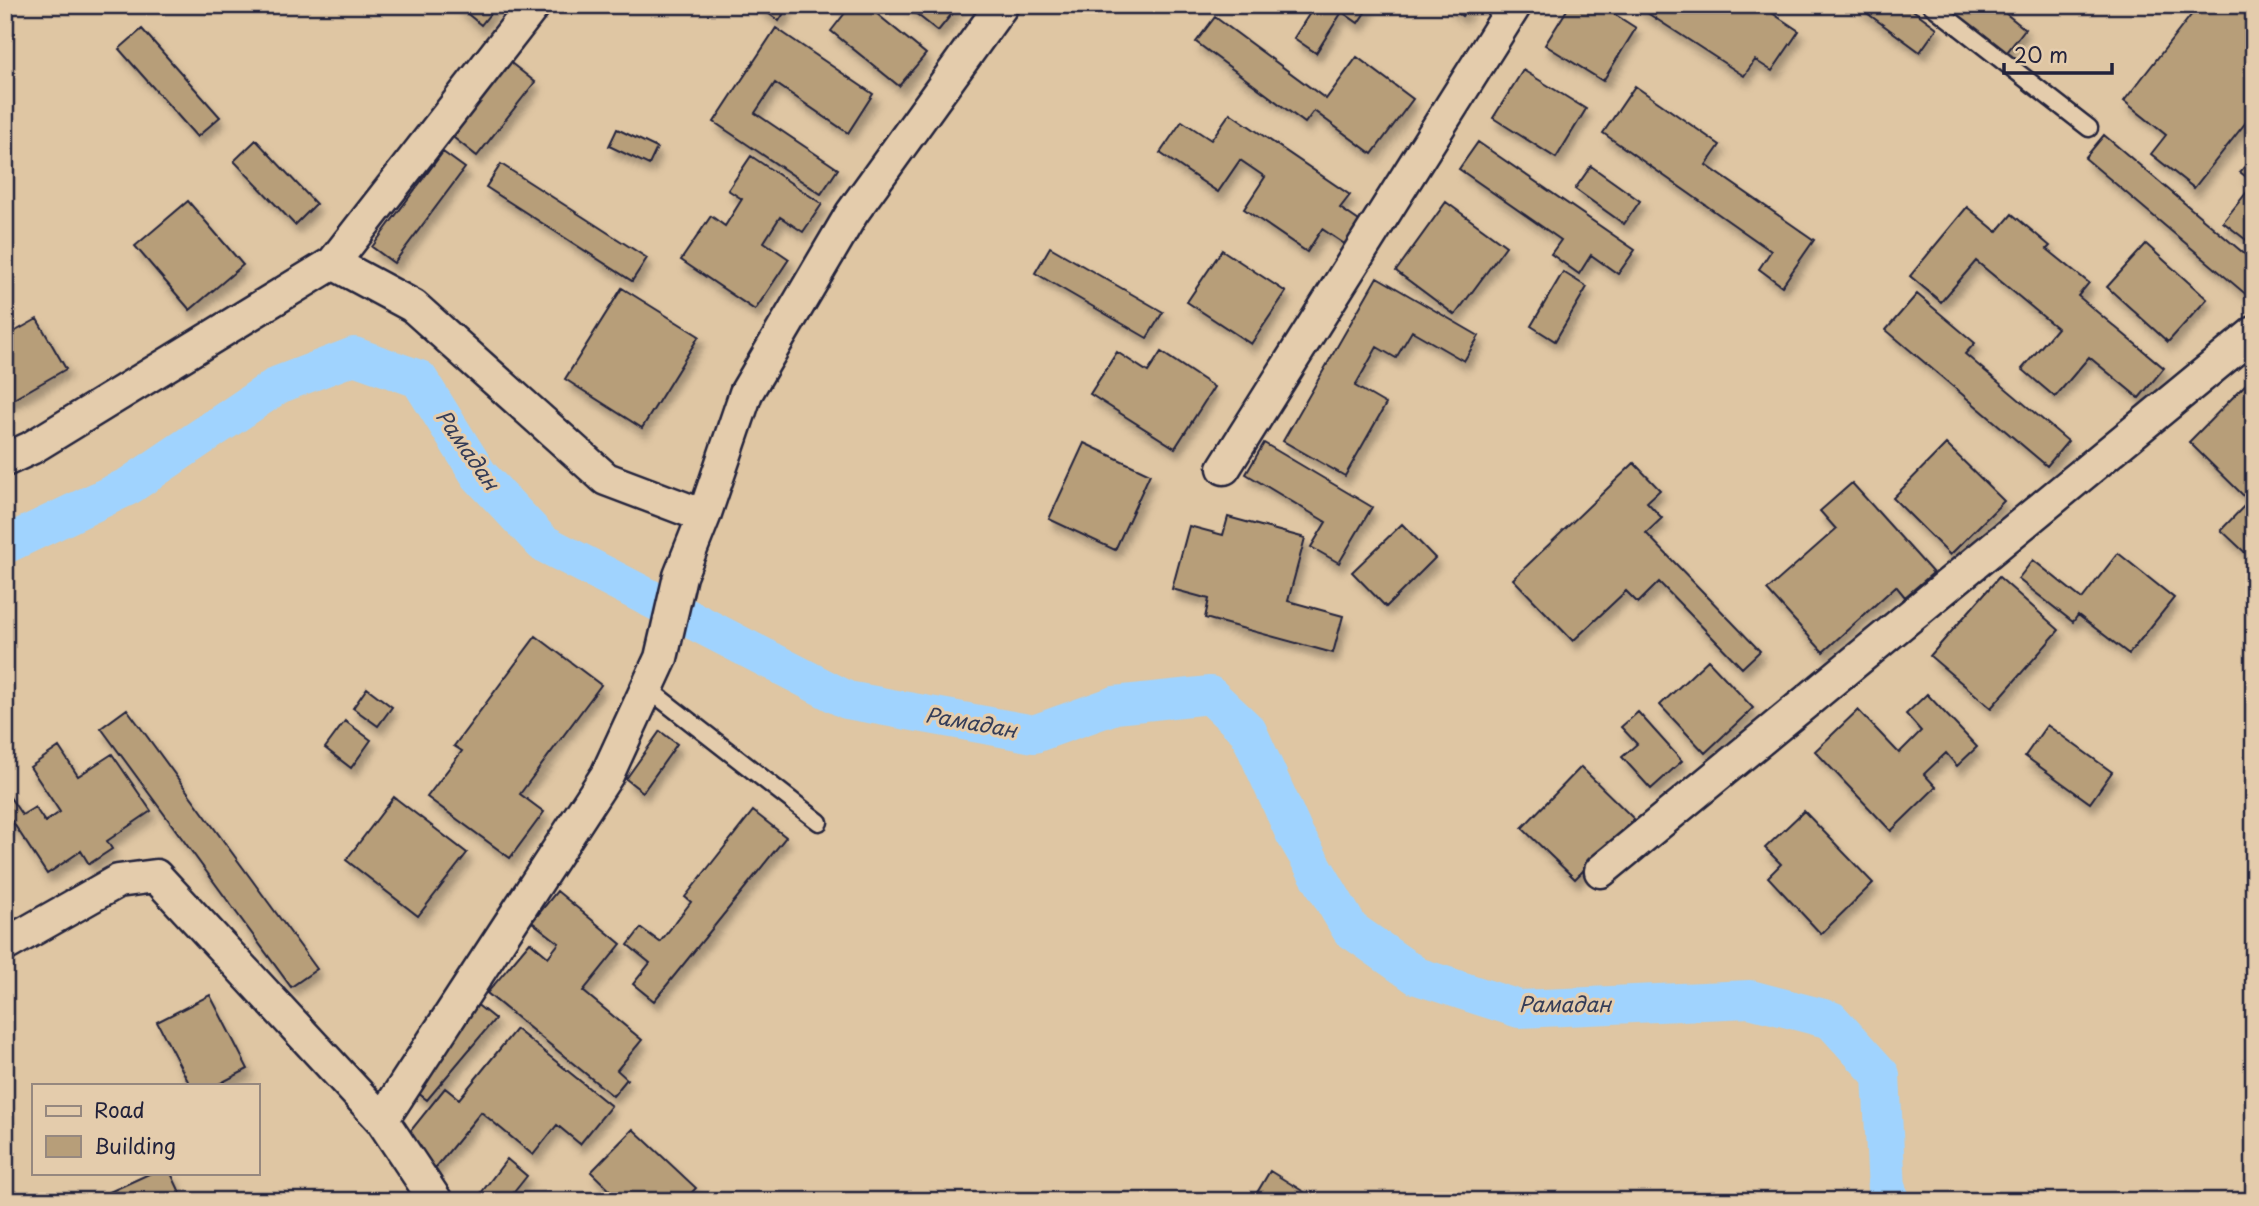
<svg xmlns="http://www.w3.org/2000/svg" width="2259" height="1206" viewBox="0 0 2259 1206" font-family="'Playpen Sans',sans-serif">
<defs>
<filter id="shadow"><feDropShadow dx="4.5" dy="8" stdDeviation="3.5" flood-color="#0004"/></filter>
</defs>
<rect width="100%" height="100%" fill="#dfc6a3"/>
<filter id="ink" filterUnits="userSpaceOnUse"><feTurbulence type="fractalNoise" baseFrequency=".0143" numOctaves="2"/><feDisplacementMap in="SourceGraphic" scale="14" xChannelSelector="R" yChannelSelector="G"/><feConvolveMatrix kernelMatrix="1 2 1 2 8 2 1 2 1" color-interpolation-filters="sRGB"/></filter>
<g filter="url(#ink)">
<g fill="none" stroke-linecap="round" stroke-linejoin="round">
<!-- canal -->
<path stroke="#a0d3fe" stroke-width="38" d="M 5,545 L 129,486 L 278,385 L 354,356 L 419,379 L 479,475 L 543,543 L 847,700 L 1034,734 L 1115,705 L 1210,695 L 1248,731 L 1294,833 L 1350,929 L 1417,976 L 1519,1009 L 1750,999 L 1831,1020 L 1881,1075 L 1887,1190 L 1892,1201"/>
</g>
<!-- building -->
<path fill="#b79e79" stroke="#22223b" stroke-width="2" filter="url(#shadow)" d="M 457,5 L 497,5 L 481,25 Z
M 757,5 L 789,5 L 779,21 Z
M 836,5 L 866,5 L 926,54 L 899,86 L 831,31 L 845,13 Z
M 905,5 L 959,5 L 938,31 Z
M 1315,5 L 1370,5 L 1358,23 L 1342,12 L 1316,53 L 1294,38 Z
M 1447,5 L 1470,5 L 1462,16 Z
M 1570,5 L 1600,5 L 1636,28 L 1603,81 L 1545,45 Z
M 1635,5 L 1760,5 L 1799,31 L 1772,71 L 1755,60 L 1744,76 Z
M 1856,5 L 1906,5 L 1937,28 L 1920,52 Z
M 1940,5 L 1995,5 L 2025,29 L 2004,56 Z
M 2199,5 L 2254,5 L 2254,112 L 2194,188 L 2151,154 L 2166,135 L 2124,101 Z
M 1215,17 L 1326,99 L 1357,57 L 1413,99 L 1372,154 L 1314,111 L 1305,123 L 1196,42 Z
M 776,28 L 873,94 L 848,133 L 775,83 L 755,113 L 838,169 L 821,194 L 714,122 Z
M 142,29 L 220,117 L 197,137 L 119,49 Z
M 506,59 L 535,82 L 477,156 L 449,134 Z
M 1523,70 L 1586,109 L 1556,158 L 1493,118 Z
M 1635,86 L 1720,145 L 1706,165 L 1814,240 L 1782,286 L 1759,269 L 1771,251 L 1603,133 Z
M 1230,113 L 1350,195 L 1340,208 L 1365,225 L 1349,247 L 1322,229 L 1307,252 L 1244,209 L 1265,177 L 1240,160 L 1218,192 L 1160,153 L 1182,121 L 1211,140 Z
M 617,129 L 657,148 L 649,165 L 609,146 Z
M 2104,135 L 2254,262 L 2254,292 L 2249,297 L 2085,158 Z
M 256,140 L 316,204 L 295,225 L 234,161 Z
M 1478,142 L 1635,250 L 1618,274 L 1591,255 L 1579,274 L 1551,254 L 1561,240 L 1459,169 Z
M 443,152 L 465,168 L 394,263 L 372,247 Z
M 2254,155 L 2254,183 L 2240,172 Z
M 751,156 L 822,204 L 803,232 L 780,217 L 764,242 L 789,259 L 755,310 L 681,260 L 711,216 L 725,226 L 742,199 L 728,190 Z
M 501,164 L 647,258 L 632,281 L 486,187 Z
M 1591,166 L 1640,201 L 1624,224 L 1575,189 Z
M 2254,183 L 2254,246 L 2223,222 Z
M 188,201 L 243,265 L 190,310 L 135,246 Z
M 1446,202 L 1506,246 L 1455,315 L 1396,271 Z
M 1967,207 L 1997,232 L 2012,214 L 2050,246 L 2047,249 L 2089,283 L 2078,296 L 2164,368 L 2139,398 L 2089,357 L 2055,397 L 2022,369 L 2057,328 L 1976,261 L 1941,302 L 1910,276 Z
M 2146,244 L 2207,299 L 2168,342 L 2107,287 Z
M 1050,247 L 1163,312 L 1147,338 L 1035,273 Z
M 1222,250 L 1286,292 L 1251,344 L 1187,302 Z
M 1563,272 L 1587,287 L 1555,341 L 1531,326 Z
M 1377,277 L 1479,336 L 1464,361 L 1412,331 L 1396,358 L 1377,347 L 1355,386 L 1386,404 L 1345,476 L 1283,441 Z
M 622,288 L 699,336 L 642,428 L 565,379 Z
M 1917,294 L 1975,343 L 1965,354 L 2068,441 L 2047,466 L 1886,330 Z
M 37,319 L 66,369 L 5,404 L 5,337 Z
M 1117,352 L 1148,372 L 1161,352 L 1214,387 L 1175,448 L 1090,394 Z
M 2245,385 L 2254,393 L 2254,561 L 2221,530 L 2249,501 L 2189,442 Z
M 1084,443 L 1150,474 L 1115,550 L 1049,519 Z
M 1264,443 L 1372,507 L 1339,563 L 1311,547 L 1326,522 L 1246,474 Z
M 1946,444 L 2004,501 L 1950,555 L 1893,498 Z
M 1634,463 L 1660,490 L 1647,502 L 1662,518 L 1646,533 L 1760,651 L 1742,668 L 1659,582 L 1638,603 L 1626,591 L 1573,641 L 1513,579 Z
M 1852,483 L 1933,573 L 1905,597 L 1896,586 L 1823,652 L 1767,590 L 1836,529 L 1820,511 Z
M 1228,517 L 1305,538 L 1288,601 L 1343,616 L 1333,653 L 1205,618 L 1209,599 L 1172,589 L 1189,526 L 1223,535 Z
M 1402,524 L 1435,558 L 1386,607 L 1352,572 Z
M 2118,553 L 2174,598 L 2129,654 L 2078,615 L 2073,622 L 2018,579 L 2033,560 L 2082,599 Z
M 1999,577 L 2059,630 L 1991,708 L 1930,656 Z
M 536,636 L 601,685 L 520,794 L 544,812 L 510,858 L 427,797 L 462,751 L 454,746 Z
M 1708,660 L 1753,708 L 1705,753 L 1660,705 Z
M 367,688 L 392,707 L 378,726 L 353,708 Z
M 1927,694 L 1977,747 L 1957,766 L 1946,753 L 1924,774 L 1936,787 L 1891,831 L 1815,751 L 1858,710 L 1899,753 L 1921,731 L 1906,714 Z
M 127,709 L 317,969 L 291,987 L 101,728 Z
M 1638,712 L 1682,761 L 1651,789 L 1622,757 L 1637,744 L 1621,727 Z
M 345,721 L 371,740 L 351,768 L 325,748 Z
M 2047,725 L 2112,772 L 2090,803 L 2025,756 Z
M 660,731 L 677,744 L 643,792 L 626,779 Z
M 59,747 L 78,776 L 112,754 L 151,811 L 107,841 L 112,849 L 89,864 L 81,851 L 47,874 L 12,821 L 5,826 L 5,790 L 22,815 L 35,807 L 45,822 L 60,812 L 30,767 Z
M 1581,767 L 1634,819 L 1575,879 L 1522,828 Z
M 394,797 L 467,853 L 418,916 L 346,860 Z
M 753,811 L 786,837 L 654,1001 L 633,984 L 650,963 L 628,945 L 641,928 L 660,942 L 691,902 L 685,897 Z
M 1804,811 L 1873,883 L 1821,934 L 1768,877 L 1781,864 L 1765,848 Z
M 557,891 L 621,944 L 583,991 L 642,1040 L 617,1070 L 627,1079 L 613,1096 L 487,993 L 530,942 L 548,957 L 559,943 L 532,922 Z
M 210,995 L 248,1069 L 217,1085 L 190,1085 L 157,1022 Z
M 475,1003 L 495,1019 L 427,1100 L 407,1084 Z
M 516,1029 L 611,1106 L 580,1144 L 557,1125 L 533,1155 L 481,1112 L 433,1171 L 400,1144 L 445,1088 L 459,1099 Z
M 633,1129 L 696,1188 L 684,1201 L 621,1201 L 591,1172 Z
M 507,1159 L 527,1176 L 507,1201 L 475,1201 Z
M 1270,1171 L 1304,1192 L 1298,1201 L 1252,1201 Z
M 151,1173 L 171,1173 L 184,1201 L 90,1201 Z"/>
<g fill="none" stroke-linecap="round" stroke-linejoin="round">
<defs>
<path id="service" d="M 1931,5 L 2089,128
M 647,688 L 819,822"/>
<path id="minor" d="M 333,263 L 534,5
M 5,460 L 31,448 L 333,263 L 413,306 L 606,479 L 704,516
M 1224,468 L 1515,5
M 1601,871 L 2254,333
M 5,945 L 118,881 L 156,876 L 382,1120
M 436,1201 L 382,1120 L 607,775 L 661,658 L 680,576 L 704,516 L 746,393 L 852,213 L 1002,5"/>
</defs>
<!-- service casing -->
<use href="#service" stroke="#22223b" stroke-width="21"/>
<!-- minor casing -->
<use href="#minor" stroke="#22223b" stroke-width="37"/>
<!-- service -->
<use href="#service" stroke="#e4ccac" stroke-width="16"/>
<!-- minor -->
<use href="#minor" stroke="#e4ccac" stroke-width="32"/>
</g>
</g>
<g text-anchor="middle" stroke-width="6" stroke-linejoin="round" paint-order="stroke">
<!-- water labels -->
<g font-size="21" font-style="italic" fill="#353d58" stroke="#e4ccac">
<text transform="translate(467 450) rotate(55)" y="7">Рамадан</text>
<text transform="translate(971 723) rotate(10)" y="7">Рамадан</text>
<text x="1565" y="1012">Рамадан</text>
</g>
</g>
<!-- margin -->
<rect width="2259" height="1206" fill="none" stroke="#e4ccac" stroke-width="28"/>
<rect x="14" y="14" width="2231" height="1178" fill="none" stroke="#22223b" stroke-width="2.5" filter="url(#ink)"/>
<!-- legend -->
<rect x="32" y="1084" width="228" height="91" fill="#e4ccac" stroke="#96887f" stroke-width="2"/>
<rect x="46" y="1106" width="35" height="10" fill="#e4ccac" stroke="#96887f" stroke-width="2"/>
<text x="94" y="1118" font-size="21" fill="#22223b">Road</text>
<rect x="46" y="1136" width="35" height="21" fill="#b79e79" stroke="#96887f" stroke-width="2"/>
<text x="94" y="1154" font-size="21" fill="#22223b">Building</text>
<!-- scale -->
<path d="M2004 63v10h108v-10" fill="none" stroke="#22223b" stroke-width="3.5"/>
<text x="2014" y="63" font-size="21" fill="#22223b" stroke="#e4ccac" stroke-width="5" paint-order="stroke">20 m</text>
</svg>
